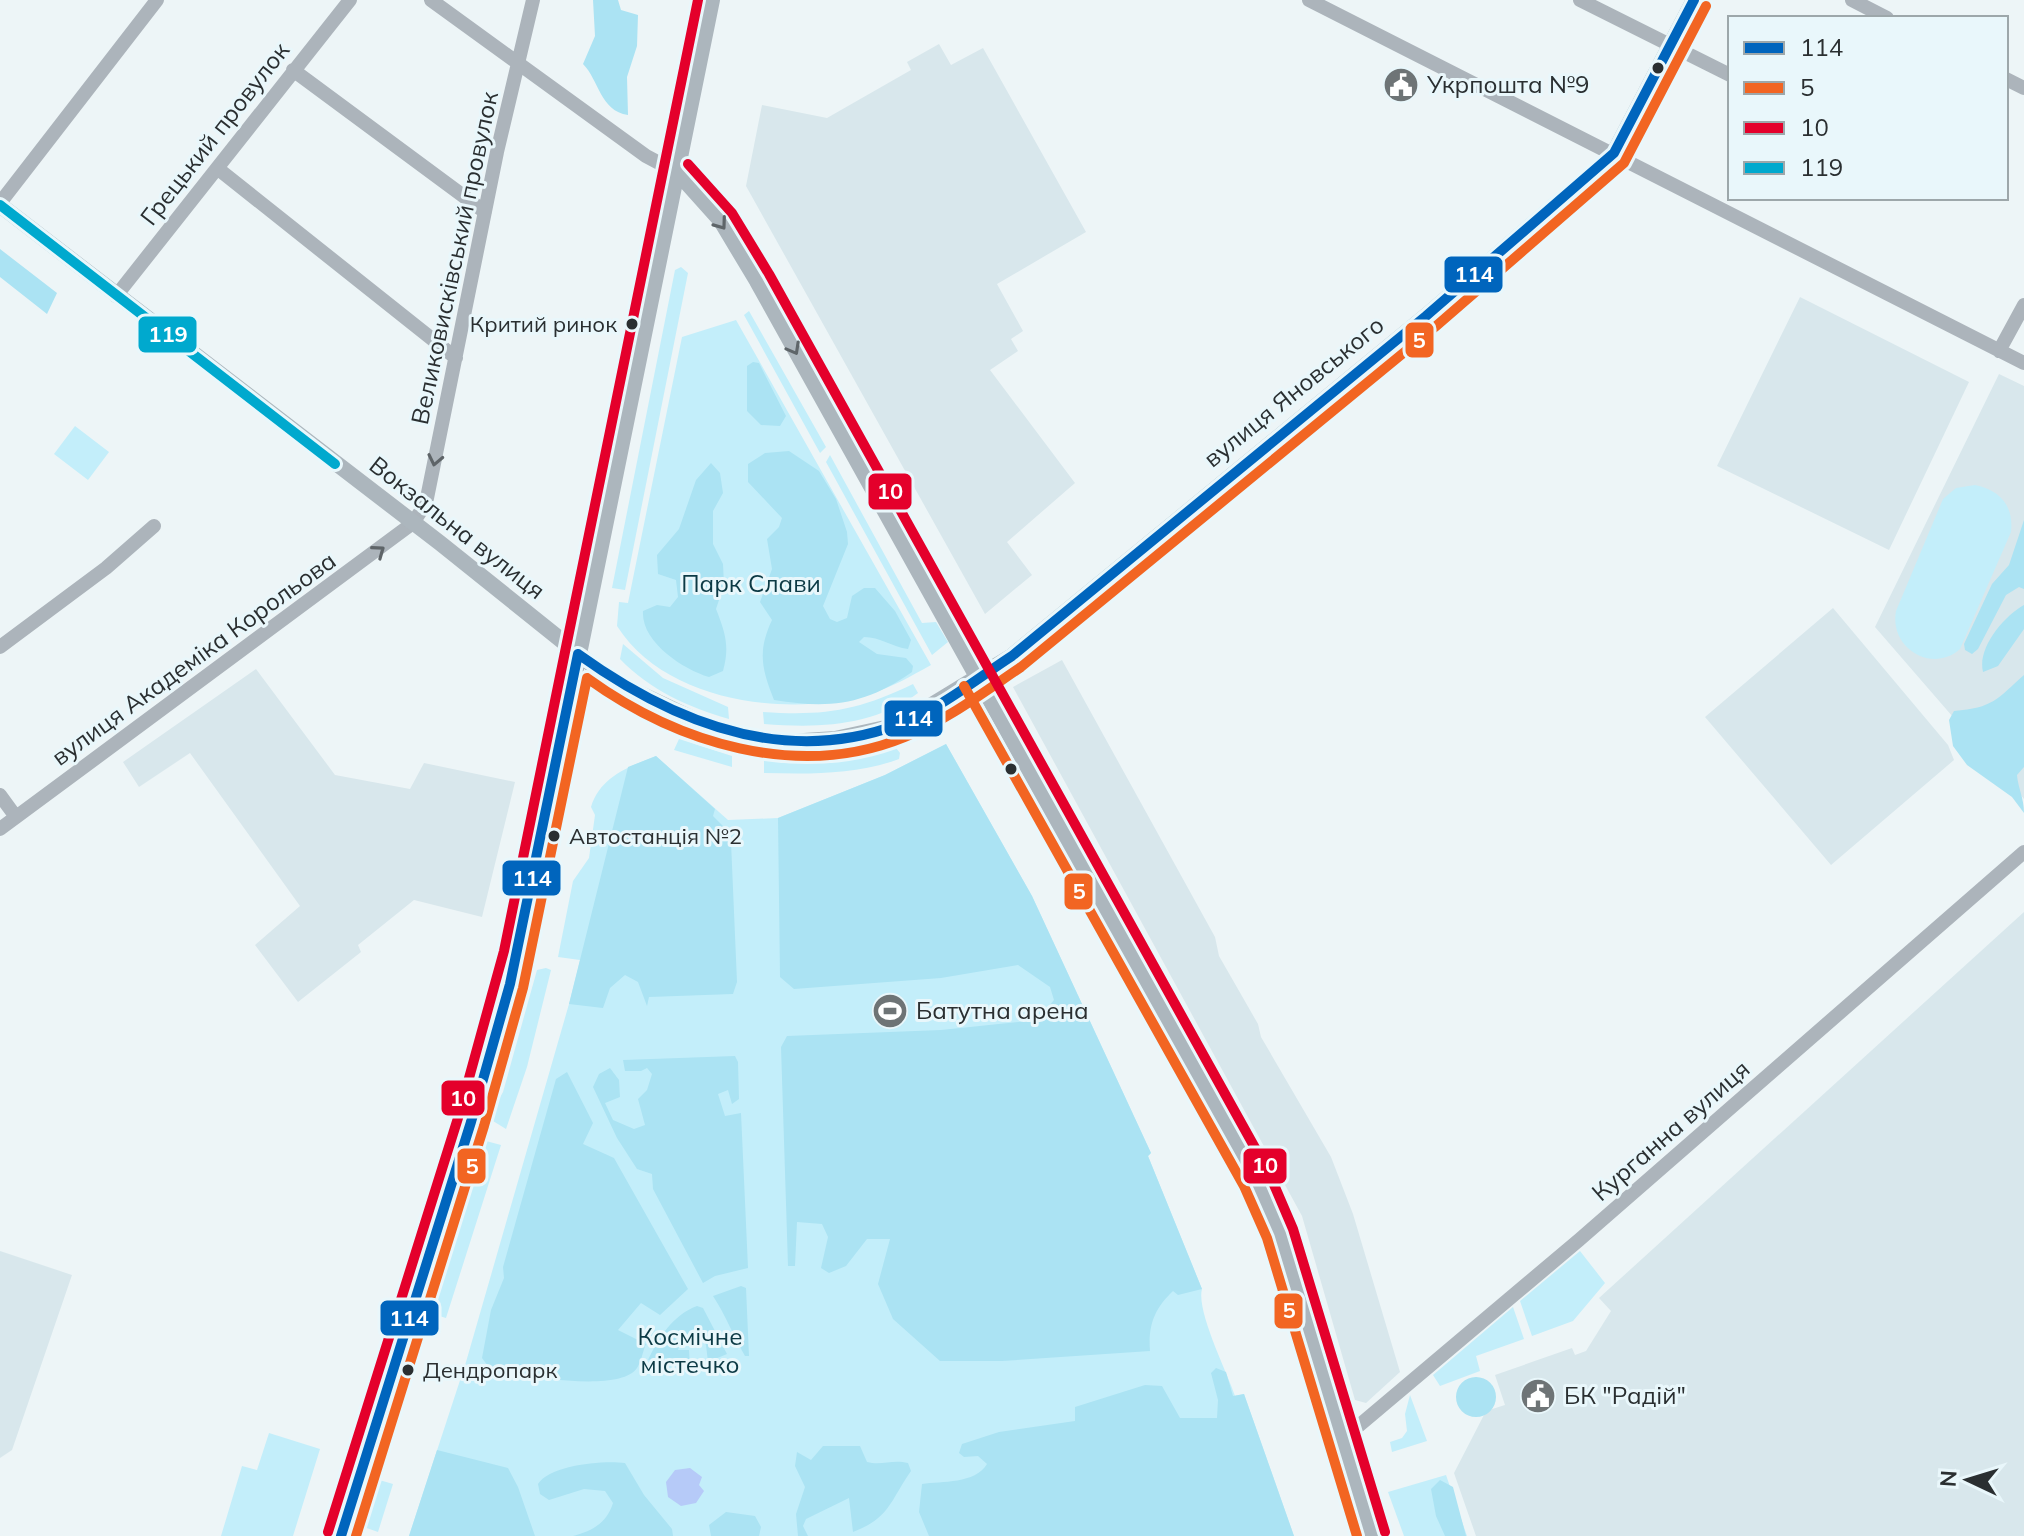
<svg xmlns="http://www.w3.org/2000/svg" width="2024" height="1536" viewBox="0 0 2024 1536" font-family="Mulish,sans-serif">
<rect width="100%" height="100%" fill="#edf5f7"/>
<!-- built -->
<path fill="#d8e7ec" d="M 939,44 L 951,65 L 983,48 L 1086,232 L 997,284 L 1023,331 L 1011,339 L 1018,351 L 990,370 L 1075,483 L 1007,542 L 1032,575 L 985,614 L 746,186 L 762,105 L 827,118 L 911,70 L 907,62 Z
M 1800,297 L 1969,382 L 1889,550 L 1717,466 Z
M 1999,374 L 2024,386 L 2024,799 L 1875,627 Z
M 1833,608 L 1948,745 L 1954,760 L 1831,865 L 1705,717 Z
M 1062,660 L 1215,937 L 1219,956 L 1258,1024 L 1261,1037 L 1331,1157 L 1353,1214 L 1400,1372 L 1366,1403 L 1355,1400 L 1302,1216 L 1013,687 Z
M 256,669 L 335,775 L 410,789 L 424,763 L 515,782 L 482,917 L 414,900 L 358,945 L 361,952 L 298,1002 L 255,945 L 300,906 L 190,753 L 139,787 L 123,762 Z
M 2024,912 L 2024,1536 L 1476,1536 L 1454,1473 L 1486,1411 L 1505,1405 L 1495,1375 L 1572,1348 L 1575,1355 L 1586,1351 L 1611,1311 L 1599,1298 Z
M 0,1251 L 72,1275 L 12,1450 L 0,1458 Z"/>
<!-- green -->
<path fill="#c3eefa" d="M 681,267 L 688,273 L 625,590 L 612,588 L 675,270 Z
M 749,311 L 826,447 L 820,453 L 744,315 Z
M 736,320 L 931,665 C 911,676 891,688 869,694 C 789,718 666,703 617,626 L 619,602 L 628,603 L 682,337 Z
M 75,426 L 109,452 L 88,480 L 54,454 Z
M 830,455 L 922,623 L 936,622 L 948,642 L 932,655 L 826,462 Z
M 1975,485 C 2000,490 2014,506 2011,532 L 1960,649 C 1932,674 1889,648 1896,611 L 1943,499 L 1956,488 Z
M 623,644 L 663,678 L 728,707 L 729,719 C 688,707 650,690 620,659 Z
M 913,684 L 918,693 C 872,727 818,728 764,724 L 763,712 C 824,716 857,711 913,684 Z
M 679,739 L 732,756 L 732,767 L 674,750 Z
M 893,744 L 900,753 L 899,759 C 856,775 810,774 764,773 L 764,760 L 829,760 Z
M 946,744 L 1032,896 L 1151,1153 L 1148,1156 L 1202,1289 C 1196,1311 1227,1372 1235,1396 L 1244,1394 L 1294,1536 L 409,1536 L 466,1362 L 569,1004 L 580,960 L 558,957 L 573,881 L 589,858 L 595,815 L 591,807 C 600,777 628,767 656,756 L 728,820 L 778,818 L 885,775 Z
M 546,968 L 551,970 L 527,1067 L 506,1129 L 493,1121 L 491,1113 L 503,1092 L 537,970 Z
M 486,1141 L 501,1145 L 446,1318 L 429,1313 Z
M 1580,1251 L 1605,1283 L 1573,1321 L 1532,1336 L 1520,1301 Z
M 1513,1307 L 1524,1339 L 1476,1356 L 1480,1371 L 1440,1386 L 1433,1375 Z
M 1410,1395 L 1427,1441 L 1392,1452 L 1390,1442 L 1402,1438 L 1407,1431 L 1405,1414 Z
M 269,1433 L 320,1449 L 293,1536 L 221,1536 L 242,1466 L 257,1470 Z
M 1446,1475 L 1467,1536 L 1404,1536 L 1388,1492 Z
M 376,1479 L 393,1484 L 378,1532 L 361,1526 Z"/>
<!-- forest -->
<path fill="#abe3f3" d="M 593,0 L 618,0 L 621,10 L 638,15 L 637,46 L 627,77 L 628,115 C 600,111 599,80 583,64 L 595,36 Z
M 0,249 L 57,293 L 47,314 L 0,277 Z
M 753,362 L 759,363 L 786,416 L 780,426 L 761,425 L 747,411 L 747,366 Z
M 789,451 L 819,471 L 836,499 L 847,532 L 848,544 L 823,606 L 830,619 L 837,622 L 847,618 L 852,596 L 864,588 L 875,588 L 895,611 L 911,640 L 908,649 C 892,647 880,637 864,637 L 859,642 L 877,654 L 906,658 L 913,666 L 912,672 C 865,705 830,709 774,700 C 762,669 757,652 772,620 L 760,602 L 772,569 L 767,539 L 779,527 L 782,518 L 748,482 L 748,464 L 765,453 Z
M 711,463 L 720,473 L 723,493 L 713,511 L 713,544 L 723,564 L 724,585 L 716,609 C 725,632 730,646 723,671 L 709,677 C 683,669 641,642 643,611 L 657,605 L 670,607 L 678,597 L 676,580 L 658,574 L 657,555 L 679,529 L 696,480 Z
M 2024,520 L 2024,589 L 2019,587 L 2006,595 L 1978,649 L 1972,654 L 1965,650 L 1964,644 L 1992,584 L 2009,565 Z
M 2024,605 L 2024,629 L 1998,666 L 1983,672 C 1977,648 2004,616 2024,605 Z
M 2024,675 L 2024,767 L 2017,775 C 2018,788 2024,798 2024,813 L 2012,797 L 1967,765 L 1953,746 L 1949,720 L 1954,711 C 1993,708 1997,699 2024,675 Z
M 946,744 L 1032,896 L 1151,1153 L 1148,1156 L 1202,1289 L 1178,1295 L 1173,1291 C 1154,1309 1148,1326 1150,1351 L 1002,1361 L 940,1361 L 893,1319 L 878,1284 L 890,1239 L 867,1239 L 846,1266 L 829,1273 L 821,1268 L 828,1237 L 822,1224 L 797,1222 L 795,1266 L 788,1266 L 781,1047 L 787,1036 L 941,1030 L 1037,1020 L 1054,1000 L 1050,987 L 1018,965 L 941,978 L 794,989 L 780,977 L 778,818 L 885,775 Z
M 656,756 L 715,809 L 713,816 L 723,826 L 720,837 L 731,842 L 737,982 L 733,994 L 649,997 L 647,1006 L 638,982 L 625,975 L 610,988 L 603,1008 L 569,1004 L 628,767 Z
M 735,1056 L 738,1062 L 739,1099 L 732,1104 L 728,1090 L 718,1094 L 725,1116 L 741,1113 L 748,1268 L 715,1276 L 703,1283 L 653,1189 L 652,1174 L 637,1169 L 617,1138 L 593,1087 L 599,1074 L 610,1068 L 619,1080 L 620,1097 L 605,1103 L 613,1120 L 634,1129 L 645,1125 L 638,1099 L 647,1090 L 652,1074 L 647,1068 L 641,1071 L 625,1071 L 623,1060 Z
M 567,1072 L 593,1123 L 583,1144 L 614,1158 L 688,1289 L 660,1315 L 641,1303 L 618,1330 L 646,1344 C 643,1351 641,1362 637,1368 C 620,1394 519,1375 491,1370 L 482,1358 L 491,1310 L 504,1278 L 503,1267 L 556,1079 Z
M 741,1286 L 746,1288 L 749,1356 L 745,1356 C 733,1335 726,1316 713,1296 Z
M 697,1306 L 703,1308 L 727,1354 L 708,1362 L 706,1345 L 699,1331 L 693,1329 L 680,1342 L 678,1350 L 689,1350 L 690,1368 L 680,1370 L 677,1363 L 668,1364 L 666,1358 L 648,1360 C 659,1337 673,1315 697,1306 Z
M 1216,1368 L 1226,1372 L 1233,1396 L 1244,1394 L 1294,1536 L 929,1536 L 919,1512 L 922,1484 C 942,1481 975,1484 987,1464 L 978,1456 L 964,1457 L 959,1453 L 962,1444 L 999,1432 L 1075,1421 L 1075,1407 L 1145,1385 L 1162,1386 L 1180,1418 L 1217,1418 L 1218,1400 L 1211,1373 Z
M1456 1397a20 20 0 1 1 40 0a20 20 0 1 1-40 0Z
M 823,1446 L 860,1446 L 867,1462 C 882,1466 892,1459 908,1463 L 911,1471 C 890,1501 890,1518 853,1532 L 849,1498 L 806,1519 L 803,1526 L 808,1536 L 798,1536 L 796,1514 L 805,1487 L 795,1466 L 797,1452 L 811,1460 Z
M 437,1450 L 508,1468 L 518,1487 L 535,1536 L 409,1536 Z
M 625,1463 L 644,1495 L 672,1529 L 673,1536 L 573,1536 C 592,1531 607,1523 613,1503 L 605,1491 L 584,1489 L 549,1500 L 540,1494 L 538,1484 C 550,1465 603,1460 625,1463 Z
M 1440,1480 L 1453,1487 L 1466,1536 L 1445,1536 L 1436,1516 L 1431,1489 Z
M 726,1512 L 755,1516 L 761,1527 L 759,1536 L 711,1536 L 709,1525 Z"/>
<!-- water -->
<path fill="#b6caf8" d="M 690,1468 L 702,1477 L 699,1485 L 704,1491 L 696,1503 L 681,1506 L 668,1497 L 666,1482 L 675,1470 Z"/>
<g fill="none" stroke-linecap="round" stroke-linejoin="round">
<!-- minor -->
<path stroke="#acb4bb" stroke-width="14" d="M 431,0 L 646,156 L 678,173
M 1309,0 L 2024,363
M 1580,0 L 1730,75
M 1852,0 L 1887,18
M 293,70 L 485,212
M 2006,79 L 2024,88
M 217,168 L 456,358
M 0,203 L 157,0
M 116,296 L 350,0
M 1999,351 L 2024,305
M 0,647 L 106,568 L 154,526
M 0,795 L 16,817
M 0,829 L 413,523 L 426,503 L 497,152 L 533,0
M 1343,1439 L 1579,1240 L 2024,852"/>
<!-- major -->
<path stroke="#acb6bd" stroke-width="16" d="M 678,173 L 721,221 L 757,281 L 1257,1180 L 1280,1233 L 1372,1536
M 0,205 L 440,543 L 611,680 L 710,727 L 744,737 L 789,742 L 835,739 L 899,725 L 1012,656 L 1426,316 L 1599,167 L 1614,153 L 1694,0
M 341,1536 L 471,1122 L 518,954 L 712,0"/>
<defs>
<path id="bus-1" d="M 578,654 C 671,721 783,767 897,725 C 939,710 975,680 1012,656 L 1426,316 L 1614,153 L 1694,0
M 341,1536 L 471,1122 L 510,984 L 578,654"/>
<path id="bus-2" d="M 964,686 L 1244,1186 L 1267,1238 L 1357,1536
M 356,1536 L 484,1126 L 523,988 L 587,678 C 677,743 798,781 905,737 C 947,720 984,692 1021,667 L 1435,327 L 1624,163 L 1706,6"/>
<path id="bus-3" d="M 688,164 L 732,213 L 769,274 L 1269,1173 L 1293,1229 L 1385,1532
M 328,1532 L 458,1118 L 504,951 L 698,0"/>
<path id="bus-4" d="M 0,205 L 335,464"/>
</defs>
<!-- bus-1 casing -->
<use href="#bus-1" stroke="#e9f7fb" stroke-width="16"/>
<!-- bus-2 casing -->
<use href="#bus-2" stroke="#e9f7fb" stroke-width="16"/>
<!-- bus-3 casing -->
<use href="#bus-3" stroke="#e9f7fb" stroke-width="16"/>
<!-- bus-4 casing -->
<use href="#bus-4" stroke="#e9f7fb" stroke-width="16"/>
<!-- bus-1 -->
<use href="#bus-1" stroke="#0065bd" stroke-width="10"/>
<!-- bus-2 -->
<use href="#bus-2" stroke="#f26522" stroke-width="10"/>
<!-- bus-3 -->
<use href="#bus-3" stroke="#e4002b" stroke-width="10"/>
<!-- bus-4 -->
<use href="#bus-4" stroke="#00a9ce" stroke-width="10"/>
</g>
<!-- one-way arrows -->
<defs><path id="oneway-chevron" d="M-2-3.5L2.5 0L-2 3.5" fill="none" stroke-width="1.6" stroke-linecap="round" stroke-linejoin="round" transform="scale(2)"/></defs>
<g stroke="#5e6569">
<use href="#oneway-chevron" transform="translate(721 224) rotate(54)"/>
<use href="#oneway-chevron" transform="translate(794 349) rotate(61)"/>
</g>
<g stroke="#5e6468">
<use href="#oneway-chevron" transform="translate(435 460) rotate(102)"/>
<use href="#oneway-chevron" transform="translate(379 551) rotate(-36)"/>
</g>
<!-- icons -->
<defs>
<symbol id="civic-disc" viewBox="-11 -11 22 22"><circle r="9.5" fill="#6e7476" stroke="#e9f7fb"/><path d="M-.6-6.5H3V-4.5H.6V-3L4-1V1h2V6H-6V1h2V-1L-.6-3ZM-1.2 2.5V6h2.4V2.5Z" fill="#fff"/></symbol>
<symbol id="stadium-disc" viewBox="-11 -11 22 22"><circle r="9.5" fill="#6e7476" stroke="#e9f7fb"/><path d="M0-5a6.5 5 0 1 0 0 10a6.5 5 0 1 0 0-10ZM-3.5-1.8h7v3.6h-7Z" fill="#fff"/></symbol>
</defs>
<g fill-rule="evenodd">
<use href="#civic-disc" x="1381" y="65" width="40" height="40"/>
<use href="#stadium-disc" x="870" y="991" width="40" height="40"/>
<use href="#civic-disc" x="1518" y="1376" width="40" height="40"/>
</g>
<!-- markers -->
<g fill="#2a2f31" stroke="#e9f7fb" stroke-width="3">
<circle cx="1658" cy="68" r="7"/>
<circle cx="632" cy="324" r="7"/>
<circle cx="1011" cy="769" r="7"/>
<circle cx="554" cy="836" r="7"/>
<circle cx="408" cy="1370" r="7"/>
</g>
<g text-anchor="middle" stroke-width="6" stroke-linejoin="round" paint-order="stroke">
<!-- bus labels -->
<g font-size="22" fill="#2a2f31" stroke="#e9f7fb" text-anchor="start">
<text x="617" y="332" text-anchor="end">Критий ринок</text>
<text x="569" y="844">Автостанція №2</text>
<text x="423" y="1378">Дендропарк</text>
</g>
<!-- poi labels -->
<g font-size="24" fill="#2a2f31" stroke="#e9f7fb" text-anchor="start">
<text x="1427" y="93">Укрпошта №9</text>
<text x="916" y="1019">Батутна арена</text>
<text x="1564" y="1404">БК "Радій"</text>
</g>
<!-- street labels -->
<g font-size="24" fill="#2a2f31" stroke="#e9f7fb">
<text transform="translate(215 134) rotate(-52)" y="8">Грецький провулок</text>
<text transform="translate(455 258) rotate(-78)" y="8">Великовисківський провулок</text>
<text transform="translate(1294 392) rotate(-39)" y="8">вулиця Яновського</text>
<text transform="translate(457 528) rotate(38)" y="8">Вокзальна вулиця</text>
<text transform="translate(194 659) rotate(-36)" y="8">вулиця Академіка Корольова</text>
<text transform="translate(1671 1131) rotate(-41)" y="8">Курганна вулиця</text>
</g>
<!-- park labels -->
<g font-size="24" fill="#0c3a45" stroke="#e9f7fb">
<text x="751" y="592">Парк Слави</text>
<text x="690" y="1345">Космічне<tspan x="690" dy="28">містечко</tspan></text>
</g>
</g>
<g stroke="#e9f7fb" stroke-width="3">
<rect x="1443" y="255" width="61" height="39" rx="8" fill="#0065bd"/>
<rect x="137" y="315" width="61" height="39" rx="8" fill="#00a9ce"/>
<rect x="1404" y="321" width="31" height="38" rx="8" fill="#f26522"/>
<rect x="867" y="472" width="46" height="39" rx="8" fill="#e4002b"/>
<rect x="883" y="699" width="61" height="39" rx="8" fill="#0065bd"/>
<rect x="501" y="859" width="61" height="38" rx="8" fill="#0065bd"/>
<rect x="1063" y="872" width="31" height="39" rx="8" fill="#f26522"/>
<rect x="440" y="1079" width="46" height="38" rx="8" fill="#e4002b"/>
<rect x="1242" y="1147" width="46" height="38" rx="8" fill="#e4002b"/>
<rect x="456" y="1147" width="31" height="38" rx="8" fill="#f26522"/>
<rect x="1273" y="1292" width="31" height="38" rx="8" fill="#f26522"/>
<rect x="379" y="1299" width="61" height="38" rx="8" fill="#0065bd"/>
</g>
<g font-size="22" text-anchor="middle" font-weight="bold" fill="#fff">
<text x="1474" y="282">114</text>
<text x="168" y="342">119</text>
<text x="1419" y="348">5</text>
<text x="890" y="499">10</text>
<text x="913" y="726">114</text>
<text x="532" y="886">114</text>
<text x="1079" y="899">5</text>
<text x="463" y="1106">10</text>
<text x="1265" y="1173">10</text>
<text x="472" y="1174">5</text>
<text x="1289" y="1318">5</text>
<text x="409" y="1326">114</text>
</g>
<!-- legend -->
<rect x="1728" y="16" width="280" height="184" fill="#e9f7fb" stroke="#9da7aa" stroke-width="2"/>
<rect x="1744" y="42" width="40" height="12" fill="#0065bd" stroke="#9da7aa" stroke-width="2"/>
<text x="1800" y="56" font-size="24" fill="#2a2f31">114</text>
<rect x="1744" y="82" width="40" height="12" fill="#f26522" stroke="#9da7aa" stroke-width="2"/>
<text x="1800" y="96" font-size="24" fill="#2a2f31">5</text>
<rect x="1744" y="122" width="40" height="12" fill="#e4002b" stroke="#9da7aa" stroke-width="2"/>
<text x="1800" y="136" font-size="24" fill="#2a2f31">10</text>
<rect x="1744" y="162" width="40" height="12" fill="#00a9ce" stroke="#9da7aa" stroke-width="2"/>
<text x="1800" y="176" font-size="24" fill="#2a2f31">119</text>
<!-- north arrow -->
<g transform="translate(1968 1480) rotate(274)" stroke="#e9f7fb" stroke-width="6" paint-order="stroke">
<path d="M0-6L14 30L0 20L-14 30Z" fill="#2a2f31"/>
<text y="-12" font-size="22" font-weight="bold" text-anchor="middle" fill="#2a2f31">N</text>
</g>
</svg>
